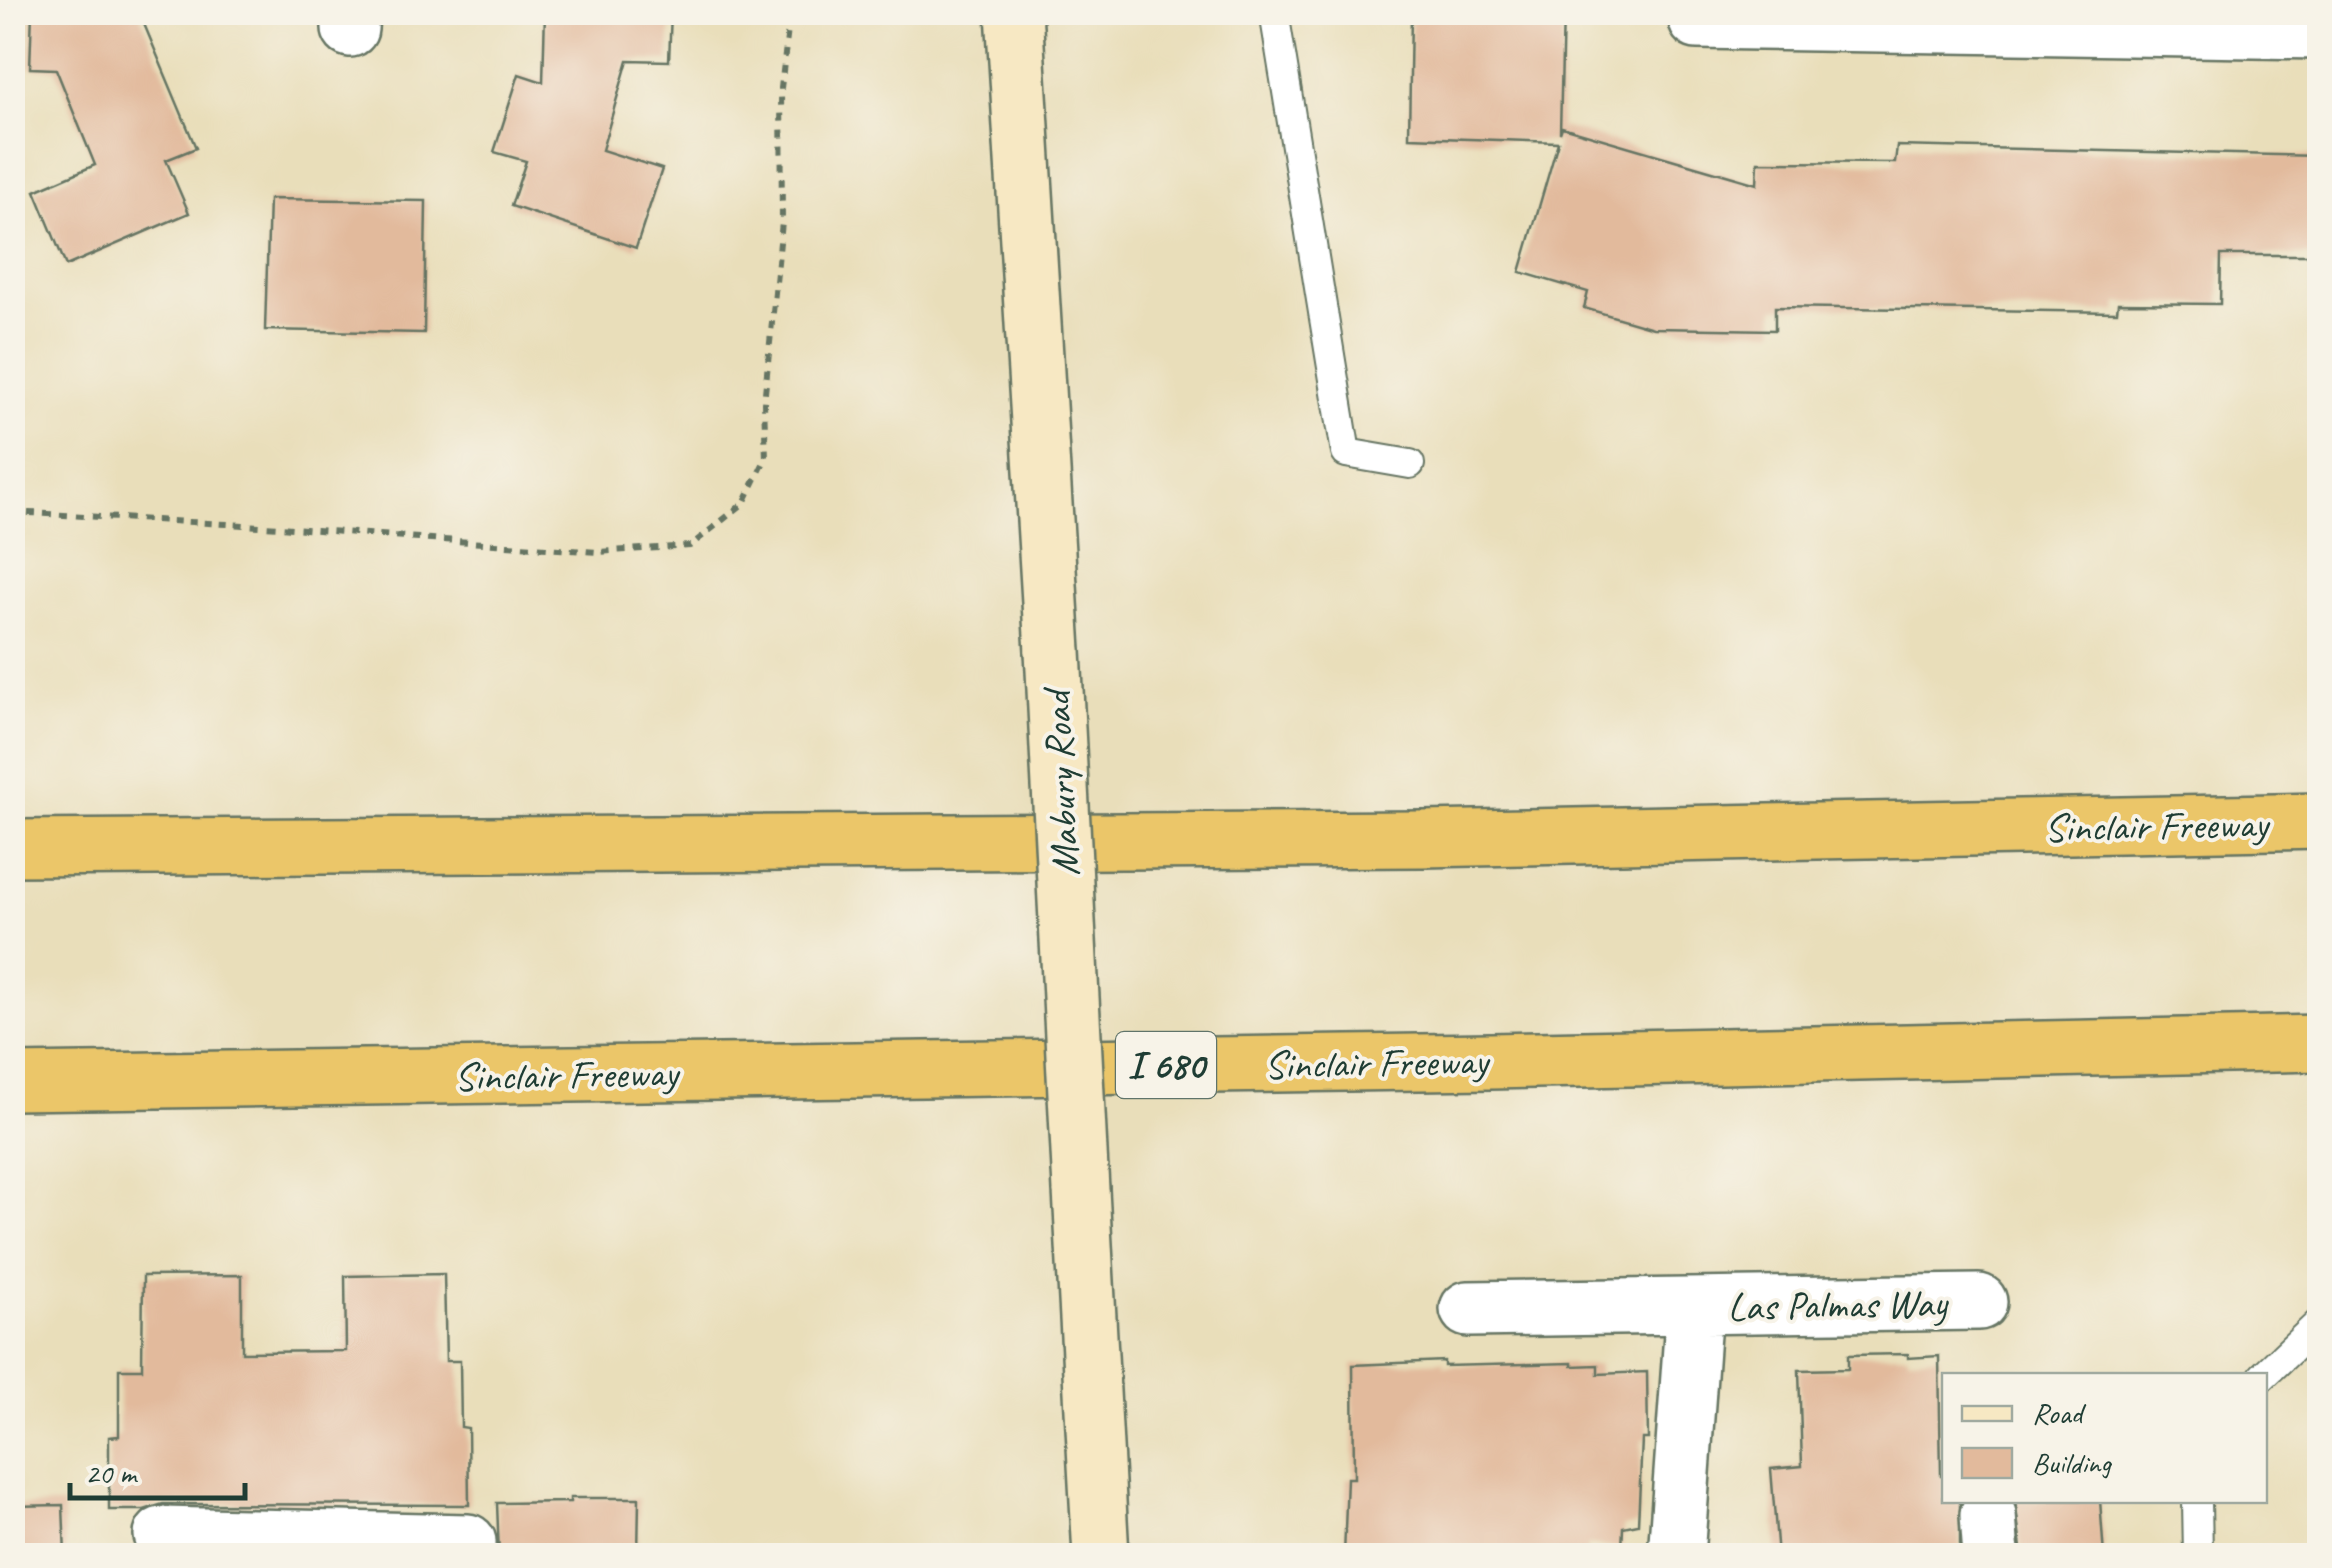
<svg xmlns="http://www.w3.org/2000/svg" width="2332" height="1568" viewBox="0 0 2332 1568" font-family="Caveat,sans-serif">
<rect width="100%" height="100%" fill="#f7f3e8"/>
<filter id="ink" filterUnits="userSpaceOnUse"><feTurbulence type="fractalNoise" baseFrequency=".01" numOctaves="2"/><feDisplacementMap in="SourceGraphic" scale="20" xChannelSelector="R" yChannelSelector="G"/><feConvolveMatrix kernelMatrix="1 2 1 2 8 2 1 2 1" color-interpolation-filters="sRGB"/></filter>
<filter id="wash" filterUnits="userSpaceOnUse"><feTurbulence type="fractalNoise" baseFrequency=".0048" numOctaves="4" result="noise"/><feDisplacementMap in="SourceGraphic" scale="40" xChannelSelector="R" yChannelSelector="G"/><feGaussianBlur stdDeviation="2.25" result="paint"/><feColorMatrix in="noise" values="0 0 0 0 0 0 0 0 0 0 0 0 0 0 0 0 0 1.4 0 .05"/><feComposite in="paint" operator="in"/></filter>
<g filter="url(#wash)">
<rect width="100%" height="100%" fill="#e9deba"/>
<g id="blocks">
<!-- building -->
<path fill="#e2ba9c" d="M 32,12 L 139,12 L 196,148 L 166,160 L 189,213 L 66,266 L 35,191 L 95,165 L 56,69 L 30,68 Z
M 545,12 L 671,12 L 669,61 L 628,60 L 602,150 L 662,169 L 636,248 L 511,206 L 526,161 L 494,152 L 519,74 L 543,82 Z
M 1563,12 L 1560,133 L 1562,127 L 1757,184 L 1758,162 L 1895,163 L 1897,146 L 2320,156 L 2320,255 L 2221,255 L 2220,304 L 2118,303 L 2117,312 L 1775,307 L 1775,330 L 1653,328 L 1584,308 L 1588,292 L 1520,272 L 1558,142 L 1409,137 L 1411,13 Z
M 269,199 L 426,201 L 424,333 L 265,330 Z
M 444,1274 L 446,1361 L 460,1361 L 461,1427 L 468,1428 L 469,1505 L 163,1504 L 144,1510 L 109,1510 L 109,1437 L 119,1436 L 119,1369 L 142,1369 L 143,1276 L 242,1275 L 242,1352 L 346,1351 L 345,1276 Z
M 1908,1354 L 1908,1358 L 1939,1356 L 1941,1476 L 1944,1476 L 1944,1500 L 1960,1500 L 1960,1556 L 1778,1556 L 1771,1469 L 1802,1466 L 1799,1370 L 1848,1369 L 1848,1355 Z
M 1444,1361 L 1444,1366 L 1572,1363 L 1572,1366 L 1598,1365 L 1598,1374 L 1647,1372 L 1648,1439 L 1642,1439 L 1638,1524 L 1623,1527 L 1622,1549 L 1587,1545 L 1586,1556 L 1431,1550 L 1431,1556 L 1344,1556 L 1347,1478 L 1354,1478 L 1353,1365 Z
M 570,1498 L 639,1498 L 638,1556 L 499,1556 L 497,1503 L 570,1502 Z
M 2015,1500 L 2100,1500 L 2104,1556 L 2022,1556 Z
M 63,1505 L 65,1556 L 12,1556 L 12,1506 Z"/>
</g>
</g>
<g filter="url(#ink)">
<use href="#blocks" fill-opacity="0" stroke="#667563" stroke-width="2.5"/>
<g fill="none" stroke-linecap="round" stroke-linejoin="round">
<defs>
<path id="service" d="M 1274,12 L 1346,453 L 1410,464
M 2263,1376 L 2320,1322
M 2197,1500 L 2198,1556"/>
<path id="minor" d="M 1696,12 L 1697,21 L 2320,31
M 350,29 L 351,12
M 1468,1309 L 1979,1302
M 1988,1515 L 1991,1556
M 162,1535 L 468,1542 L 468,1556
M 1676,1556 L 1694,1306"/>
<path id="secondary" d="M 1014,12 L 1053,651
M 1081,1190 L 1101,1556"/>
<path id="motorway" d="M 12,848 L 1423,839 L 2320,821
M 12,1082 L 1491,1061 L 2320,1043"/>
</defs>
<!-- service casing -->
<use href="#service" stroke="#667563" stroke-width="32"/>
<!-- minor casing -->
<use href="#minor" stroke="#667563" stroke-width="60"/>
<!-- secondary casing -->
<use href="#secondary" stroke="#667563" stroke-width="60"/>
<!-- motorway casing -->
<use href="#motorway" stroke="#667563" stroke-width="60"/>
<!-- path -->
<path stroke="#667563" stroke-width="6" stroke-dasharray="8 8" stroke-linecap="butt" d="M 12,512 L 279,527 L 597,552 L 690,546 L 744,503 L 766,458 L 764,403 L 782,222 L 781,88 L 790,12"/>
<!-- service -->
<use href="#service" stroke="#fff" stroke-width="28"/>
<!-- minor -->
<use href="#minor" stroke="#fff" stroke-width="55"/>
<!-- secondary -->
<use href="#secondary" stroke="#f7e8c3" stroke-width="55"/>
<!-- motorway -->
<use href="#motorway" stroke="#ebc669" stroke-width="55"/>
<defs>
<path id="secondary-bridge" d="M 1053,651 L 1081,1190"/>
</defs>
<!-- secondary-bridge casing -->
<use href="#secondary-bridge" stroke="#667563" stroke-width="60" stroke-linecap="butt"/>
<!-- secondary-bridge -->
<use href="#secondary-bridge" stroke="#f7e8c3" stroke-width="55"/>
</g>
</g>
<g text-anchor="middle" stroke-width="8" stroke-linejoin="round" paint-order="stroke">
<!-- shield labels -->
<rect fill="#f7f3e8" stroke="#60746a" stroke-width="2.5" x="1116" y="1032" width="100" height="66" rx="8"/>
<g font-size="38" font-weight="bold" fill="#1f3d34">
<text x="1166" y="1078">I 680</text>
</g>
<!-- street labels -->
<g font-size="40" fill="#1f3d34" stroke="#f7f3e8">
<text transform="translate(1060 784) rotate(-93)" y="14">Mabury Road</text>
<text transform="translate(2156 825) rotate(-1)" y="14">Sinclair Freeway</text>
<text transform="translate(1376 1062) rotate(-1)" y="14">Sinclair Freeway</text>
<text transform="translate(566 1074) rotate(-1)" y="14">Sinclair Freeway</text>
<text transform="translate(1837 1304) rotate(-1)" y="14">Las Palmas Way</text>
</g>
</g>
<!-- margin -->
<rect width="2332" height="1568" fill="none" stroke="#f7f3e8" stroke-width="50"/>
<!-- legend -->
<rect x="1942" y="1373" width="325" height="130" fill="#f7f3e8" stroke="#a1aaa0" stroke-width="2.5"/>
<rect x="1962" y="1406" width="50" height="15" fill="#f7e8c3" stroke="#a1aaa0" stroke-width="2.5"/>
<text x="2032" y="1423" font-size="30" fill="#1f3d34">Road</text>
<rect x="1962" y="1448" width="50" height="30" fill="#e2ba9c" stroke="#a1aaa0" stroke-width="2.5"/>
<text x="2032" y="1473" font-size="30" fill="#1f3d34">Building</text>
<!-- scale -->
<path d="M70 1483v15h175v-15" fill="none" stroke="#1f3d34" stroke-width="5"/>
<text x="85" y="1483" font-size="30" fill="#1f3d34" stroke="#f7f3e8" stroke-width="8" paint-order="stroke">20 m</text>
</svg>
